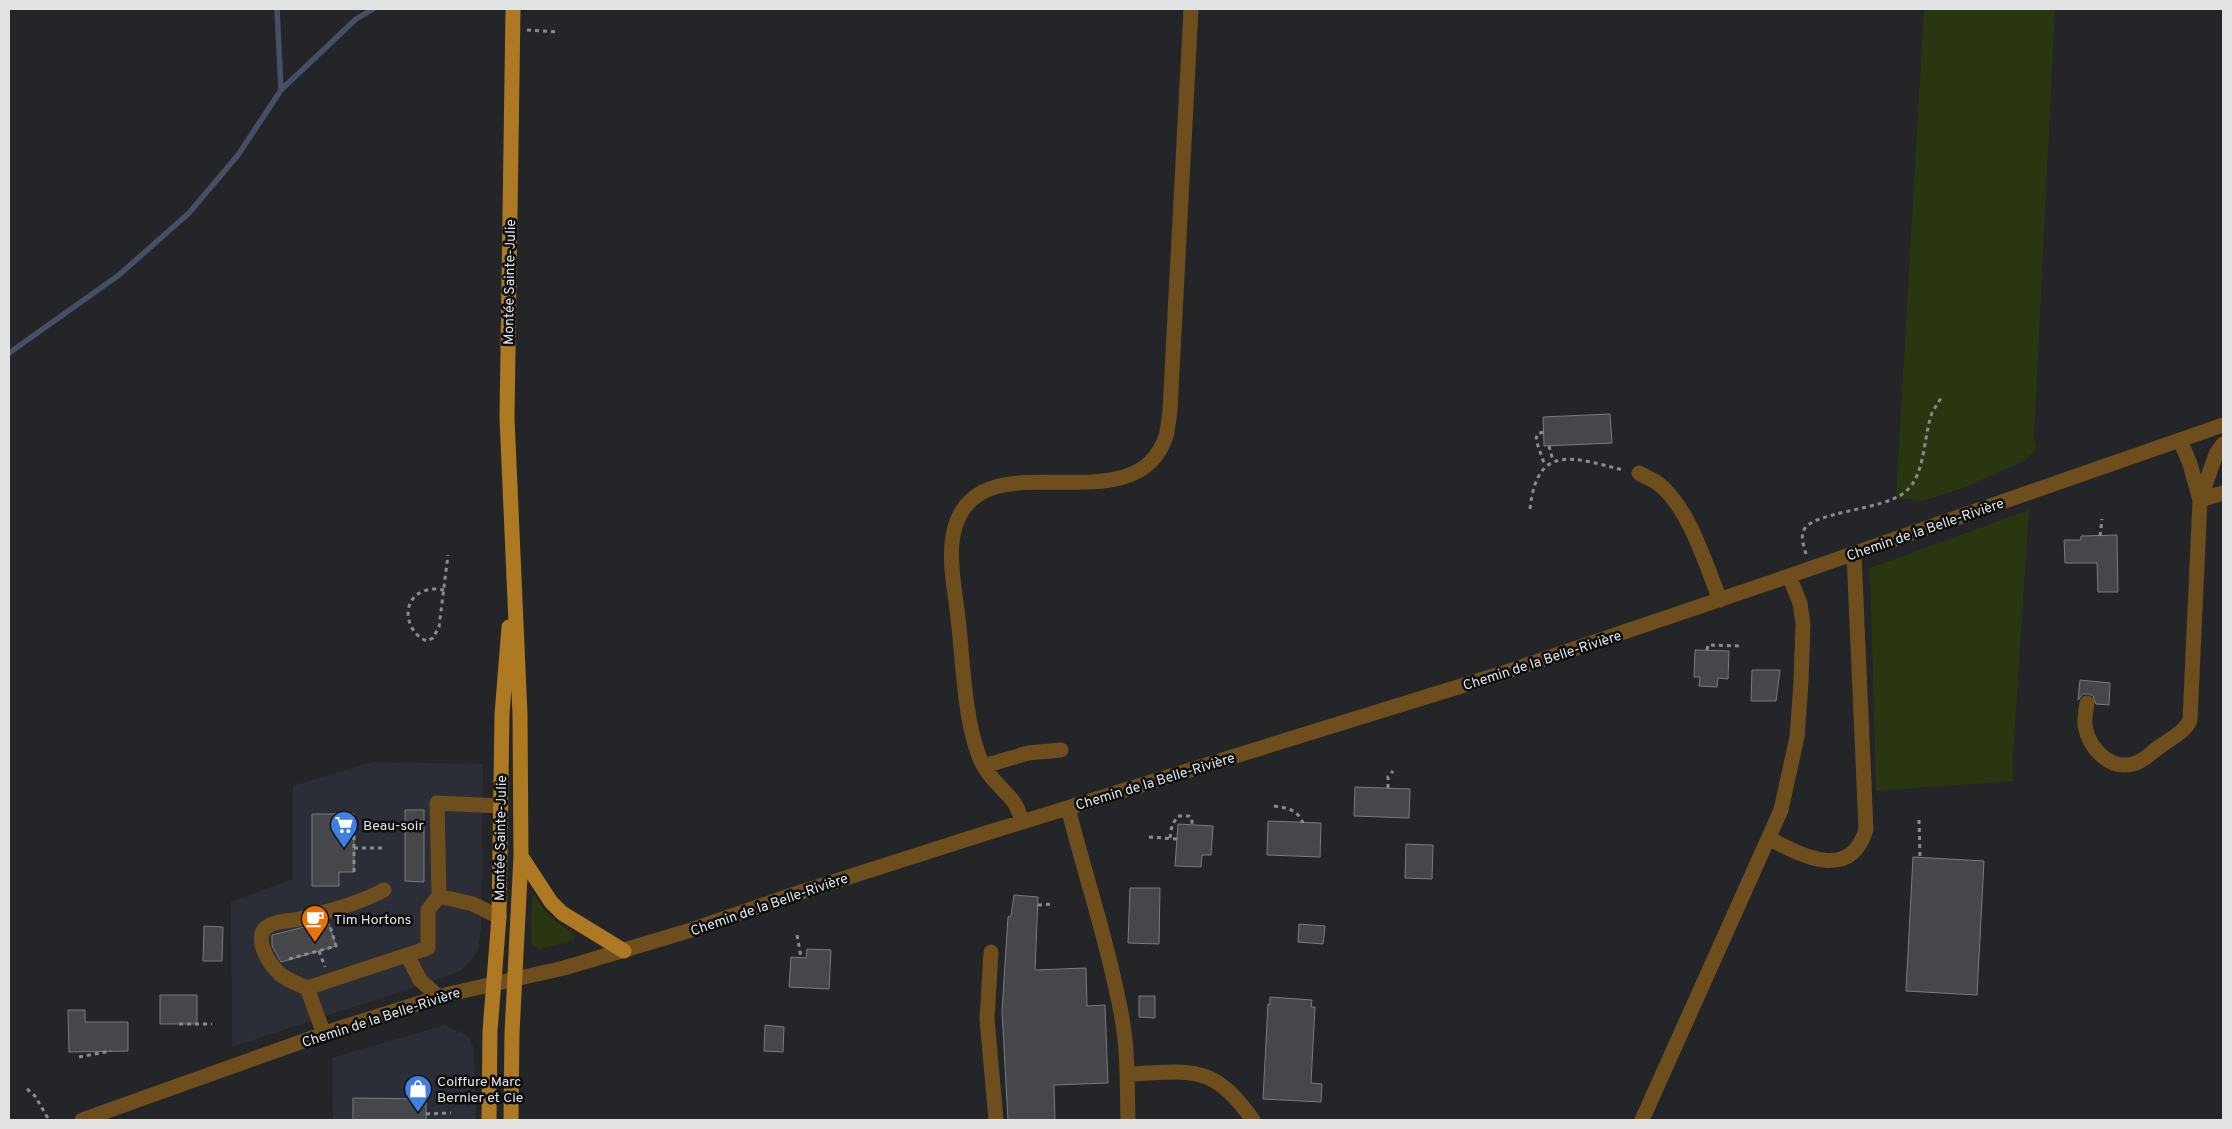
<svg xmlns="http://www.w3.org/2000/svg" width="2232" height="1129" viewBox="0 0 2232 1129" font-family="Overpass,sans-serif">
<rect width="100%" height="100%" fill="#242528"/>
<!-- built -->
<path fill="#2b2e36" d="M 372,762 L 483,764 L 481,929 L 478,950 L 471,961 L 460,971 L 442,978 L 232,1047 L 231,902 L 293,879 L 293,786 Z
M 445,1025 L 462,1033 L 469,1038 L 474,1049 L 476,1120 L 333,1120 L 332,1058 Z"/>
<!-- green -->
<path fill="#2a3610" d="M 1924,9 L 2055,9 L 2034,436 L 2036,449 L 2024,461 L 1966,487 L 1923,501 L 1896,498 Z
M 2029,510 L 2012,771 L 2014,781 L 1876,791 L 1870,568 Z
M 532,895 L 534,895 L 549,916 L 575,935 L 575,939 L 539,950 L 531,943 Z"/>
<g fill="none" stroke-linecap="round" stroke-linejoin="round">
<!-- stream -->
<path stroke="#445065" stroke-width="5.5" d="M 277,9 L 281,90
M 9,353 L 119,275 L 189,213 L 238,155 L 281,90 L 356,19 L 373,9"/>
</g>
<!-- building -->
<path fill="#46474a" stroke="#797b7e" d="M 1610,414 L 1612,443 L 1544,446 L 1543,417 Z
M 2117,535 L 2118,592 L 2098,592 L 2097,563 L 2065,563 L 2064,540 L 2081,540 L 2081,536 Z
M 1695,650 L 1729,651 L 1728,679 L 1718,678 L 1717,687 L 1699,686 L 1700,677 L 1694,677 Z
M 1752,670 L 1780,670 L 1776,701 L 1751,701 Z
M 2080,680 L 2110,683 L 2109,705 L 2096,704 L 2093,696 L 2089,694 L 2083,694 L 2078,700 Z
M 1355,787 L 1410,789 L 1409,818 L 1354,816 Z
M 405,810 L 424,810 L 424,882 L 405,881 Z
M 312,814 L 354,814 L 354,872 L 339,872 L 339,886 L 312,886 Z
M 1268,821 L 1321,823 L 1320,857 L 1267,855 Z
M 1178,824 L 1213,826 L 1211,855 L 1202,855 L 1201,867 L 1175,866 Z
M 1406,844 L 1433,845 L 1432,879 L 1405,878 Z
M 1913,857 L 1984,861 L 1977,995 L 1906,991 Z
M 1130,888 L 1160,888 L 1159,944 L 1128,943 Z
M 1014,895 L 1038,897 L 1035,970 L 1086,968 L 1087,1006 L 1105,1005 L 1108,1083 L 1054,1085 L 1055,1120 L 1008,1120 L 1002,1011 L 1008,917 L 1011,916 Z
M 328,921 L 336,946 L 281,962 L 272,946 L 272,935 Z
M 1299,924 L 1325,926 L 1323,944 L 1298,942 Z
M 204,926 L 223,927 L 222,961 L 203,961 Z
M 807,949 L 831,950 L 829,989 L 789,987 L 791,957 L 806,958 Z
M 160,995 L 197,995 L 197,1024 L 160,1024 Z
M 1139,996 L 1155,996 L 1155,1018 L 1139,1017 Z
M 1270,997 L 1312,1000 L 1311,1007 L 1315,1007 L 1311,1083 L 1322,1084 L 1321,1102 L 1263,1099 L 1268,1004 L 1270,1005 Z
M 68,1010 L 85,1010 L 85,1022 L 128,1022 L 128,1051 L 69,1052 Z
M 765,1025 L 784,1027 L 783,1052 L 764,1051 Z
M 353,1098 L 426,1099 L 426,1120 L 353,1120 Z"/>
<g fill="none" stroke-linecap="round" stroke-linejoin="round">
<!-- path -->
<path stroke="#8a8b8d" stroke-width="3" stroke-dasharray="4 4" stroke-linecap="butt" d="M 527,30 L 559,32
M 1543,432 L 1537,434 L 1536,440 L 1545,466
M 1549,446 L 1553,461
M 1530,509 C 1537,442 1574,458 1623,470
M 2100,536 L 2102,519
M 1806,554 C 1804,547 1801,539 1803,532 C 1809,511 1883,511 1905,492 C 1926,475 1923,437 1932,413 C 1935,407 1939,402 1942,396
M 444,590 C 438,589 431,588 424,591 C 400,599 405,633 427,641 L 433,638 L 439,627 L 448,555
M 1707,650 L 1708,645 L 1742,646
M 1388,788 L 1388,777 L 1393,771
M 1274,806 C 1287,808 1297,809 1303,823
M 1919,820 L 1920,857
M 1149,837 L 1177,839
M 1170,838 L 1172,825 L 1178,816 L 1189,816 L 1192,819 L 1192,825
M 354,848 L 385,848
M 354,872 L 354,820
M 1038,905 L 1053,904
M 797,935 L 801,957
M 319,951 L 325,967
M 289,959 L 336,946 L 330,926
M 179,1024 L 212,1024
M 79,1057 L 111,1051
M 27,1089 L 35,1096 L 49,1120
M 426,1114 L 451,1113"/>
<!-- minor -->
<path stroke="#6e4e1d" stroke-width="15" d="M 1639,473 C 1644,476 1651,479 1656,482 C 1688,504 1706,565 1720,600
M 2200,500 L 2216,454 L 2223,444
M 2200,500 L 2223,493
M 2087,703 C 2086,710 2084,719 2085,726 C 2089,748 2109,770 2133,764 C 2145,761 2152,751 2162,745 C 2173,737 2185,732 2190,720 L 2200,500 L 2190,464 L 2180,440
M 984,766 L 1028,753 L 1061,750
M 1068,808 C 1086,878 1109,947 1122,1018 C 1128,1052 1127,1086 1128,1120
M 1022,822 C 1020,815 1018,807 1013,801 C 1001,786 986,776 979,756 C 964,717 963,660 958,618 C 955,589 946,552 956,524 C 985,437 1136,529 1166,436 C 1168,428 1169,418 1170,410 L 1191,9
M 1770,839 C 1804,857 1851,881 1866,829 L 1854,554
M 499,917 L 473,904 L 439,896 L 437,803 L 501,806
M 991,952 L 987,1019 L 996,1120
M 407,955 L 420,980 L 439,997
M 307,988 C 298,984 287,980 280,974 C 269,965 250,934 270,925 C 278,921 290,921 300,919 C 328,911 358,904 384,890
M 324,1034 L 307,988 L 428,948 L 428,910 L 439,896
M 1127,1074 C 1192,1072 1212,1062 1253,1120
M 82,1120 L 337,1029 L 449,994 L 564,968 L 688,931 L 786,897 L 980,835 L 1500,674 L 1789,576 L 2223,425
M 1642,1120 L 1781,810 L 1797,737 L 1801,683 L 1803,624 L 1800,603 L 1789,576"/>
<!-- major -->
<path stroke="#ad7923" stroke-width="15" d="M 521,856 L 551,902 L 562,913 L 624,951
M 489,1120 L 490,1031 L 499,917 L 502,714 L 509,627
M 511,1120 L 512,1033 L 521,856 L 520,714 L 507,418 L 513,9"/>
</g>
<!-- icons -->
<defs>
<symbol id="supermarket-pin" viewBox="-11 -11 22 30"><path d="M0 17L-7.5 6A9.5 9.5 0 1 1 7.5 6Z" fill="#3f7fe0" stroke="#0d0e0f"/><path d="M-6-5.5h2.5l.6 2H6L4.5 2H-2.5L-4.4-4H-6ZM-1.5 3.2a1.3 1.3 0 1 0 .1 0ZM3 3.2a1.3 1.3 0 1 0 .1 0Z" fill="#fff"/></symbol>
<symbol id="cafe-pin" viewBox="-11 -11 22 30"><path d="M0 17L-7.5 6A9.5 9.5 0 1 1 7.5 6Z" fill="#e8710a" stroke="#0d0e0f"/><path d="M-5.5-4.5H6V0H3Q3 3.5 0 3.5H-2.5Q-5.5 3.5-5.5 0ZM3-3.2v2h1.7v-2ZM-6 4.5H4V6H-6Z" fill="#fff"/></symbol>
<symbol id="shop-pin" viewBox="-11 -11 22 30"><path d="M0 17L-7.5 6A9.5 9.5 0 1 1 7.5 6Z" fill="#3f7fe0" stroke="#0d0e0f"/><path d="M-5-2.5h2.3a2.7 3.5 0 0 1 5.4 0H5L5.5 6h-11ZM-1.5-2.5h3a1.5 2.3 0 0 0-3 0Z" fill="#fff"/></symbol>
</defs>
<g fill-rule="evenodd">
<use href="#supermarket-pin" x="328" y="809" width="32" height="43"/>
<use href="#cafe-pin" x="299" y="903" width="32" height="43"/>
<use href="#shop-pin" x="402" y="1073" width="32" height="43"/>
</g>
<g text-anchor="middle" stroke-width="5" stroke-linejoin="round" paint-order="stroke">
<!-- street labels -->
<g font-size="14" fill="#e2e3e5" stroke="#0d0e0f">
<text transform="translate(509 282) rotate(-89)" y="5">Montée Sainte-Julie</text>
<text transform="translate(1925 529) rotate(-19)" y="5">Chemin de la Belle-Rivière</text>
<text transform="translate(1542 660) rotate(-18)" y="5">Chemin de la Belle-Rivière</text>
<text transform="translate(1155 781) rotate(-17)" y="5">Chemin de la Belle-Rivière</text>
<text transform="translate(500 838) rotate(-89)" y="5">Montée Sainte-Julie</text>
<text transform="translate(769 904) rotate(-19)" y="5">Chemin de la Belle-Rivière</text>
<text transform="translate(381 1017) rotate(-18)" y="5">Chemin de la Belle-Rivière</text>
</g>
<!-- poi labels -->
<g font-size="14" fill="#e2e3e5" stroke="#0d0e0f" text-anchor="start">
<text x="363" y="830">Beau-soir</text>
<text x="334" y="924">Tim Hortons</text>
<text x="437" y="1086">Coiffure Marc<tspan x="437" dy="16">Bernier et Cie</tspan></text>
</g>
</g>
<!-- border -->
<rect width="2232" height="1129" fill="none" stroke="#e2e3e5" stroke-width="20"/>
</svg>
